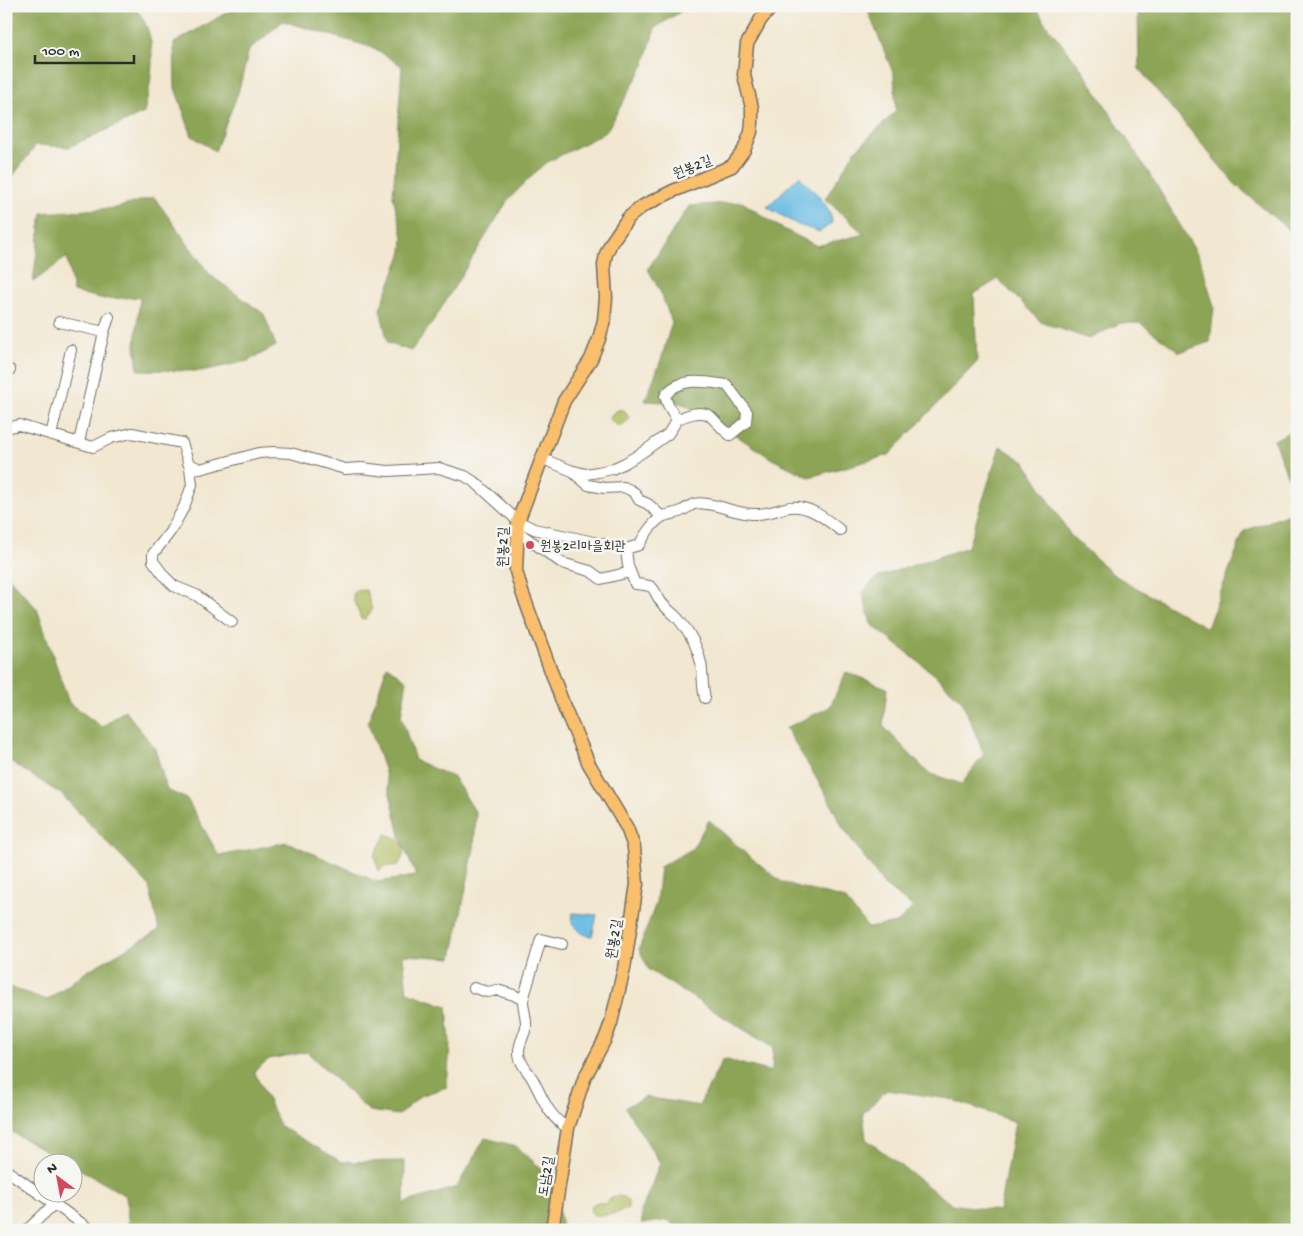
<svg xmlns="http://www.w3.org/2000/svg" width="1303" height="1236" viewBox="0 0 1303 1236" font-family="'Gochi Hand','Poor Story',sans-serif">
<rect width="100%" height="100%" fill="#f6f6f2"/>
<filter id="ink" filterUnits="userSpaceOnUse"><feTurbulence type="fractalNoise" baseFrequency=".02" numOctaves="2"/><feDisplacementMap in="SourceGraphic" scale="10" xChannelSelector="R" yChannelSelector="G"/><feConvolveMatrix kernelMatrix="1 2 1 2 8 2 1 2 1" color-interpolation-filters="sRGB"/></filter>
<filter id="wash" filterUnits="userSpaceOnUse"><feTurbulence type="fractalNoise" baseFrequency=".0096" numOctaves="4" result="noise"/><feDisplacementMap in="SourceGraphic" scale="20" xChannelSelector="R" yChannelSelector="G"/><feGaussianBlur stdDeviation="1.12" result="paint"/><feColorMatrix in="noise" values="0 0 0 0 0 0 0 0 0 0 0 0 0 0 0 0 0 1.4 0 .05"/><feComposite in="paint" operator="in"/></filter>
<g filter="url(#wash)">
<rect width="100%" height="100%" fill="#f2e7d0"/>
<!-- green -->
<path fill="#b0bc5d" stroke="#6e7444" d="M 618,410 L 624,410 L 630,419 L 619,427 L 608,418 L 613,413 Z
M 366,590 L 372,610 L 365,619 L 361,619 L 353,598 L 354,591 Z
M 386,834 C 403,838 410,851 397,866 L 385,866 L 379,871 L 374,856 Z
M 619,1196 L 624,1197 L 628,1201 L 628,1208 C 618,1214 606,1216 594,1215 L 590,1211 L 591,1206 L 597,1202 L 606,1204 L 612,1197 Z"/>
<!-- forest -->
<path fill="#8ca454" stroke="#5c6840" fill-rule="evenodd" d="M 6,6 L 133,6 C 161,33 152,79 144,113 L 69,147 L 36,145 L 10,180 L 6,198 Z
M 230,6 L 689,6 L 655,28 L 644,65 L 606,132 L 544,164 L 508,200 L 432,323 L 411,351 L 388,343 L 380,309 L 402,252 L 403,237 L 393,196 L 402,66 L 374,48 L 283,21 L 249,50 L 238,93 L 215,151 L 192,136 L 175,88 L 174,43 L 231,10 Z
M 866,6 L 1036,6 L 1045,23 L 1079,65 L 1154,181 L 1200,259 L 1214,307 L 1210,342 L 1180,352 L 1140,323 L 1120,323 L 1089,339 L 1041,322 L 998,279 L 974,294 L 977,362 L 889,455 L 809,477 L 772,459 L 711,419 L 681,403 L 645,401 L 661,360 L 672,322 L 660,291 L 648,269 L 689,206 L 742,202 L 781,228 L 817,246 L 864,234 L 825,199 L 855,151 L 896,111 L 894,75 Z
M 1138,6 L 1297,6 L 1297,237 L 1235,184 L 1139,69 Z
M 154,197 L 210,275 L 264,314 L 276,346 L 248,361 L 201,371 L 138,370 L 135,346 L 140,297 L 105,299 L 73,292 L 67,257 L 33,282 L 42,213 L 116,208 Z
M 1297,428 L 1297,502 L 1274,440 Z
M 1000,446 L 1025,462 L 1071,536 L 1114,575 L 1207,628 L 1244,531 L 1297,511 L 1297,1230 L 677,1230 L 669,1220 L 642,1224 L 641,1212 L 660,1163 L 625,1107 L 646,1097 L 699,1106 L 723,1059 L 772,1072 L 773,1048 L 649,970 L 639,949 L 656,903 L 660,867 L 692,849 L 709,820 L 744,852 L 783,883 L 845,899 L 868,928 L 897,923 L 913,907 L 884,885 L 843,828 L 827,796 L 786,728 L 830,707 L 846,672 L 887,688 L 883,726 L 928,773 L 962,784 L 984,754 L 962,701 L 935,675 L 871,624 L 862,592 L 878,577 L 968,547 ZM 887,1090 L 950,1099 L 1015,1122 L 999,1211 L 951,1204 L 866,1139 L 863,1113 Z
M 6,574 L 37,609 L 69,703 L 102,727 L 125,710 L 155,749 L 167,790 L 187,799 L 219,856 L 287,842 L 377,882 L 416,876 L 401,839 L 384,769 L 368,723 L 387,666 L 407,681 L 401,716 L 415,760 L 454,778 L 476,813 L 474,848 L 452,958 L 403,955 L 407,992 L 447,1006 L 450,1044 L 447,1087 L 420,1096 L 399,1115 L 369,1111 L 307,1052 L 269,1059 L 254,1071 L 280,1126 L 342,1162 L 405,1161 L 404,1203 L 457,1187 L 485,1138 L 516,1146 L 554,1180 L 562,1228 L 560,1230 L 129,1230 L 126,1196 L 73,1165 L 72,1164 L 69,1163 L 6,1129 L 6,986 L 47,1000 L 89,970 L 159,930 L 149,886 L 61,794 L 6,759 Z"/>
<!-- water -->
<path fill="#67bce3" stroke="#497487" d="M 799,176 C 811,188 831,205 832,223 L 820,232 L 798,225 L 767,207 Z
M 573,913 L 597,915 L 592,936 C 581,935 579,931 572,923 Z"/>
</g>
<g filter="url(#ink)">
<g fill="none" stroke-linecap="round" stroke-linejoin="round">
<defs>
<path id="minor" d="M 59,322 L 104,332 L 79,442
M 104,332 L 109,317
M 6,371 L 10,370
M 6,428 L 19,425 L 93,447 L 111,438 L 132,433 L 182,443 L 190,468 L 192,485 L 184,507 L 170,532 L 153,554 L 153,561 L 165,577 L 174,586 L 196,595 L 232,622
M 51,435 L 71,350
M 543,459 L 570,470 L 588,485 L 605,488 L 624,487 L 630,490 L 635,493 L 639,500 L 648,504 L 662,517
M 188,463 L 200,469 L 259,453 L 273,452 L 291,453 L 345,469 L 361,468 L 388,471 L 439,468 L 465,476 L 476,483 L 518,521 L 534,529 L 626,549 L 628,566 L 635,584 C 658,586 650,586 661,602 C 666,609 675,614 680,621 C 690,633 698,648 701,663 C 703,674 702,686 705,698
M 570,470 L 586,474 L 598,472 L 612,469 L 625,463 L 643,452 L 668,434 L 677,420 L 668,405 L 665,396 C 679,376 706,382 727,385 L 747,412 L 746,422 L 730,435 C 724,431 713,418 709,415 C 700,410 685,415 677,420
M 518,532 L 562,563 L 590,571 L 601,579 L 630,572
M 626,549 L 639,545 C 645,535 653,521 664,516 C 669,514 674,514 679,512 C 691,507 692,501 707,504 C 722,506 736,513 752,514 C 764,515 774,511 785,508 C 806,502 825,518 840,530
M 562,944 L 541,939 L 523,1000 C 523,1010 527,1018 526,1027 C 524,1037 518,1044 519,1054 C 520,1064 527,1070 532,1078 C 542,1096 548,1117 568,1128
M 474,988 L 488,992 L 497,990 L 514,995 L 523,1000
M 6,1170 L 91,1230
M 27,1230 L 54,1204"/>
<path id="major" d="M 552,1230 L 568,1128 L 584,1079 L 605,1039 L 611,1023 L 624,969 L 637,884 L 634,847 L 627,828 L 589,764 L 565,709 L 522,592 L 516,571 L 518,521 L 564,401 L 591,359 L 599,339 L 604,320 L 606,298 L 604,265 L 606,254 L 611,243 L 628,218 L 643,206 L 673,191 L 732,166 L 744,150 L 751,132 L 752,123 L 752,108 L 744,75 L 747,44 L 761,19 L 773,6"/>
</defs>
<!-- minor casing -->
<use href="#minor" stroke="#716d65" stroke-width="12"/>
<!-- major casing -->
<use href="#major" stroke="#716d65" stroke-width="15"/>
<!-- minor -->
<use href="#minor" stroke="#fff" stroke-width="10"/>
<!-- major -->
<use href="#major" stroke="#f9bf6d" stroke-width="12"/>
</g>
</g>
<!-- markers -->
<circle fill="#d1495b" stroke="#f6f6f2" stroke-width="2" cx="530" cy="545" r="5"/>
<g text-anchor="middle" stroke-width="5" stroke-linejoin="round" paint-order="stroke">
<!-- street labels -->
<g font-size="14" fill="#2b2b2b" stroke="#f6f6f2">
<text transform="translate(692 166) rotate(-22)" y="5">원봉2길</text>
<text transform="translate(502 547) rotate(-89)" y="5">원봉2길</text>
<text transform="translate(613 939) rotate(-81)" y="5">원봉2길</text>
<text transform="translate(545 1176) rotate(-81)" y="5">도남2길</text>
</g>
<!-- poi labels -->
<g font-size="14" fill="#2b2b2b" stroke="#f6f6f2" text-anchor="start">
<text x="540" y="550">원봉2리마을회관</text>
</g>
</g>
<!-- margin -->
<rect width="1303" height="1236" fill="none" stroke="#f6f6f2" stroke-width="25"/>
<!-- north arrow -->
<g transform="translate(58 1178) rotate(328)"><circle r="24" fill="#f6f6f2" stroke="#a5a5a2"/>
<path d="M0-4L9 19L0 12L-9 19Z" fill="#d1495b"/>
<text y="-8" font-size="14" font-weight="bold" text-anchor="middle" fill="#2b2b2b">N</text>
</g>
<!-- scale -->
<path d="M35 55v8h99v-8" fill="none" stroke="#2b2b2b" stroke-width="2.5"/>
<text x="42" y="55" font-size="15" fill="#2b2b2b" stroke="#f6f6f2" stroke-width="4" paint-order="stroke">100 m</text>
</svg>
